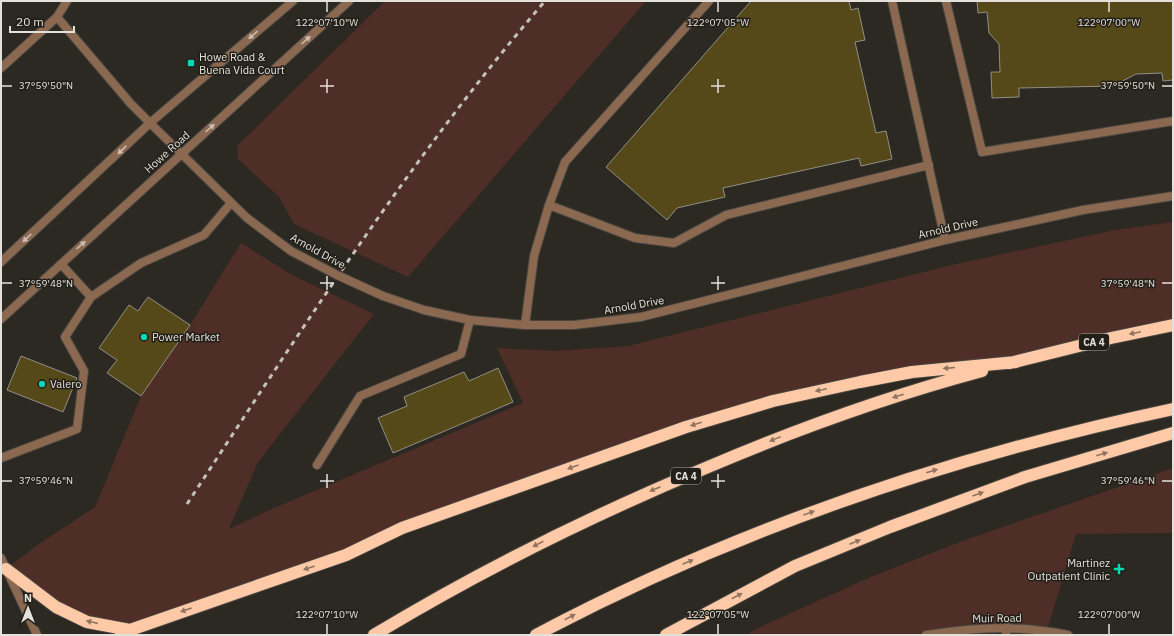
<svg xmlns="http://www.w3.org/2000/svg" width="1174" height="636" viewBox="0 0 1174 636" font-family="'IBM Plex Sans',sans-serif">
<rect width="100%" height="100%" fill="#2c2822"/>
<!-- green -->
<path fill="#4e2e27" d="M 385,1 L 646,1 L 408,277 L 294,224 L 279,197 L 238,159 L 237,146 Z
M 1173,222 L 1173,325 L 1068,348 L 912,372 L 773,401 L 130,630 L 87,622 L 6,569 L 36,546 L 95,507 L 141,396 L 190,325 L 241,243 L 292,275 L 374,314 L 258,462 L 229,529 L 267,511 L 523,403 L 497,348 L 556,351 L 628,346 L 956,264 L 1115,230 Z
M 1173,468 L 1173,533 L 1076,534 L 1047,631 L 1023,628 L 926,635 L 745,635 L 760,627 L 873,576 L 965,540 Z"/>
<!-- building -->
<path fill="#554919" stroke="#918f86" d="M 751,1 L 849,1 L 851,10 L 858,8 L 865,40 L 855,42 L 876,133 L 886,131 L 892,159 L 861,166 L 859,158 L 723,188 L 725,197 L 677,208 L 667,220 L 606,167 Z
M 977,1 L 1173,1 L 1173,80 L 1163,81 L 1162,73 L 1136,74 L 1113,86 L 1019,88 L 1019,97 L 992,98 L 991,72 L 1000,72 L 999,44 L 989,33 L 987,12 L 978,13 Z
M 148,297 L 190,325 L 141,396 L 107,373 L 117,360 L 99,348 L 129,305 L 138,311 Z
M 21,356 L 77,378 L 63,412 L 7,390 Z
M 498,368 L 513,402 L 393,453 L 378,418 L 407,406 L 404,397 L 464,372 L 469,381 Z"/>
<g fill="none" stroke-linecap="round" stroke-linejoin="round">
<defs>
<path id="service" d="M 709,1 L 565,162 L 549,205 L 635,238 L 674,243 L 726,215 L 929,165
M 892,1 L 945,240
M 946,1 L 982,152 L 1173,121
M 61,264 L 91,297 L 141,263 L 204,235 L 231,203
M 525,325 L 534,256 L 549,205
M 1,458 L 77,429 L 84,371 L 65,337 L 91,297
M 317,465 L 360,396 L 461,354 L 470,320
M 1006,635 L 1007,627"/>
<path id="minor" d="M 67,1 L 57,17 L 131,104 L 150,123
M 1,68 L 57,17"/>
<path id="tertiary" d="M 150,123 L 247,218 L 291,251
M 1,262 L 150,123 L 293,1
M 383,296 L 424,310 L 470,320 L 525,325 L 574,325 L 641,317 L 945,240 L 1083,210 L 1173,196
M 1,319 L 349,1
M 1,558 L 37,635
M 926,635 C 978,627 1016,625 1068,635"/>
<path id="motorway" d="M 1010,363 L 1111,338 L 1173,325
M 6,569 L 56,607 L 87,622 L 130,630
M 121,635 L 130,630 L 346,555 L 402,528 L 686,427 L 773,401 L 860,382 L 912,372 L 1016,362
M 374,635 C 481,570 593,515 708,467 C 797,429 889,396 982,371
M 536,635 C 736,529 952,456 1173,409
M 666,635 L 795,566 L 890,527 L 1025,477 L 1173,433"/>
</defs>
<!-- service casing -->
<use href="#service" stroke="#494640" stroke-width="10"/>
<!-- minor casing -->
<use href="#minor" stroke="#494640" stroke-width="10"/>
<!-- tertiary casing -->
<use href="#tertiary" stroke="#494640" stroke-width="10"/>
<!-- motorway casing -->
<use href="#motorway" stroke="#494640" stroke-width="14"/>
<!-- service -->
<use href="#service" stroke="#8b6850" stroke-width="8"/>
<!-- minor -->
<use href="#minor" stroke="#8b6850" stroke-width="8"/>
<!-- tertiary -->
<use href="#tertiary" stroke="#8b6850" stroke-width="8"/>
<!-- motorway -->
<use href="#motorway" stroke="#fec9a6" stroke-width="12"/>
<!-- rail -->
<path stroke="#c4c1bc" stroke-width="3" stroke-dasharray="5 5" stroke-linecap="butt" d="M 187,504 C 300,332 411,157 545,1"/>
<defs>
<path id="tertiary-bridge" d="M 291,251 L 337,275 L 383,296"/>
</defs>
<!-- tertiary-bridge casing -->
<use href="#tertiary-bridge" stroke="#494640" stroke-width="10" stroke-linecap="butt"/>
<!-- tertiary-bridge -->
<use href="#tertiary-bridge" stroke="#8b6850" stroke-width="8"/>
</g>
<!-- one-way arrows -->
<defs><path id="oneway-solid" d="M-6-.8H1V-3.2L6.5 0L1 3.2V.8H-6Z"/></defs>
<g fill="#c9bdb3">
<use href="#oneway-solid" transform="translate(253 35) rotate(140)"/>
<use href="#oneway-solid" transform="translate(306 40) rotate(-42)"/>
<use href="#oneway-solid" transform="translate(210 128) rotate(-42)"/>
<use href="#oneway-solid" transform="translate(122 150) rotate(137)"/>
<use href="#oneway-solid" transform="translate(27 238) rotate(137)"/>
<use href="#oneway-solid" transform="translate(81 245) rotate(-42)"/>
</g>
<g fill="#90745f">
<use href="#oneway-solid" transform="translate(1135 333) rotate(168)"/>
<use href="#oneway-solid" transform="translate(949 368) rotate(175)"/>
<use href="#oneway-solid" transform="translate(821 390) rotate(168)"/>
<use href="#oneway-solid" transform="translate(898 396) rotate(162)"/>
<use href="#oneway-solid" transform="translate(696 424) rotate(163)"/>
<use href="#oneway-solid" transform="translate(775 439) rotate(158)"/>
<use href="#oneway-solid" transform="translate(1102 454) rotate(-16)"/>
<use href="#oneway-solid" transform="translate(573 467) rotate(160)"/>
<use href="#oneway-solid" transform="translate(932 471) rotate(-17)"/>
<use href="#oneway-solid" transform="translate(655 489) rotate(157)"/>
<use href="#oneway-solid" transform="translate(978 494) rotate(-20)"/>
<use href="#oneway-solid" transform="translate(809 513) rotate(-20)"/>
<use href="#oneway-solid" transform="translate(855 542) rotate(-22)"/>
<use href="#oneway-solid" transform="translate(538 544) rotate(153)"/>
<use href="#oneway-solid" transform="translate(688 562) rotate(-23)"/>
<use href="#oneway-solid" transform="translate(309 568) rotate(161)"/>
<use href="#oneway-solid" transform="translate(737 596) rotate(-28)"/>
<use href="#oneway-solid" transform="translate(186 610) rotate(161)"/>
<use href="#oneway-solid" transform="translate(570 617) rotate(-27)"/>
<use href="#oneway-solid" transform="translate(92 622) rotate(-167)"/>
</g>
<!-- ticks -->
<path fill="none" stroke="#e4e1dd" stroke-width="1.5" d="M 327,2 L 327,12M 718,2 L 718,12M 1109,2 L 1109,12M 327,79 L 327,93M 718,79 L 718,93M 2,86 L 12,86M 320,86 L 334,86M 711,86 L 725,86M 1162,86 L 1172,86M 327,276 L 327,290M 718,276 L 718,290M 2,283 L 12,283M 320,283 L 334,283M 711,283 L 725,283M 1162,283 L 1172,283M 327,474 L 327,488M 718,474 L 718,488M 2,481 L 12,481M 320,481 L 334,481M 711,481 L 725,481M 1162,481 L 1172,481M 327,624 L 327,634M 718,624 L 718,634M 1109,624 L 1109,634"/>
<!-- markers -->
<g fill="#0ad5b5" stroke="#221e18" stroke-width="1.5">
<rect x="187" y="59" width="8" height="8" rx="2"/>
<circle cx="144" cy="337" r="4"/>
<circle cx="42" cy="384" r="4"/>
<path d="M1117 563h4v4h4v4h-4v4h-4v-4h-4v-4h4z"/>
</g>
<g text-anchor="middle" stroke-width="3" stroke-linejoin="round" paint-order="stroke">
<!-- shield labels -->
<g fill="#221e18" stroke="#aaa6a2" stroke-width="1">
<rect x="1079" y="334" width="30" height="16" rx="3"/>
<rect x="671" y="468" width="30" height="16" rx="3"/>
</g>
<g font-size="10" font-weight="bold" fill="#e4e1dd">
<text x="1094" y="346">CA 4</text>
<text x="686" y="480">CA 4</text>
</g>
<!-- poi labels -->
<g font-size="11" fill="#e4e1dd" stroke="#221e18" text-anchor="start">
<text x="199" y="61">Howe Road &amp;<tspan x="199" dy="13">Buena Vida Court</tspan></text>
<text x="152" y="341">Power Market</text>
<text x="50" y="388">Valero</text>
<text x="1110" y="567" text-anchor="end">Martinez<tspan x="1110" dy="13">Outpatient Clinic</tspan></text>
</g>
<!-- street labels -->
<g font-size="11" fill="#e4e1dd" stroke="#221e18">
<text transform="translate(167 152) rotate(-42)" y="4">Howe Road</text>
<text transform="translate(948 228) rotate(-13)" y="4">Arnold Drive</text>
<text transform="translate(318 251) rotate(29)" y="4">Arnold Drive</text>
<text transform="translate(634 305) rotate(-10)" y="4">Arnold Drive</text>
<text transform="translate(997 618) rotate(-1)" y="4">Muir Road</text>
</g>
</g>
<g font-size="10" text-anchor="middle" fill="#e4e1dd" stroke="#221e18" stroke-width="3" stroke-linejoin="round" paint-order="stroke">
<text x="327" y="26">122°07'10"W</text>
<text x="718" y="26">122°07'05"W</text>
<text x="1109" y="26">122°07'00"W</text>
<text x="46" y="89">37°59'50"N</text>
<text x="1128" y="89">37°59'50"N</text>
<text x="46" y="287">37°59'48"N</text>
<text x="1128" y="287">37°59'48"N</text>
<text x="46" y="484">37°59'46"N</text>
<text x="1128" y="484">37°59'46"N</text>
<text x="327" y="618">122°07'10"W</text>
<text x="718" y="618">122°07'05"W</text>
<text x="1109" y="618">122°07'00"W</text>
</g>
<!-- border -->
<rect width="1174" height="636" fill="none" stroke="#e4e1dd" stroke-width="4"/>
<!-- north arrow -->
<g transform="translate(28 608)" stroke="#221e18" stroke-width="3" paint-order="stroke">
<path d="M0-3L7 15L0 10L-7 15Z" fill="#e4e1dd"/>
<text y="-6" font-size="11" font-weight="bold" text-anchor="middle" fill="#e4e1dd">N</text>
</g>
<!-- scale -->
<path d="M10 26v6h64v-6" fill="none" stroke="#e4e1dd" stroke-width="2"/>
<text x="16" y="26" font-size="12" fill="#e4e1dd" stroke="#221e18" stroke-width="3" paint-order="stroke">20 m</text>
</svg>
